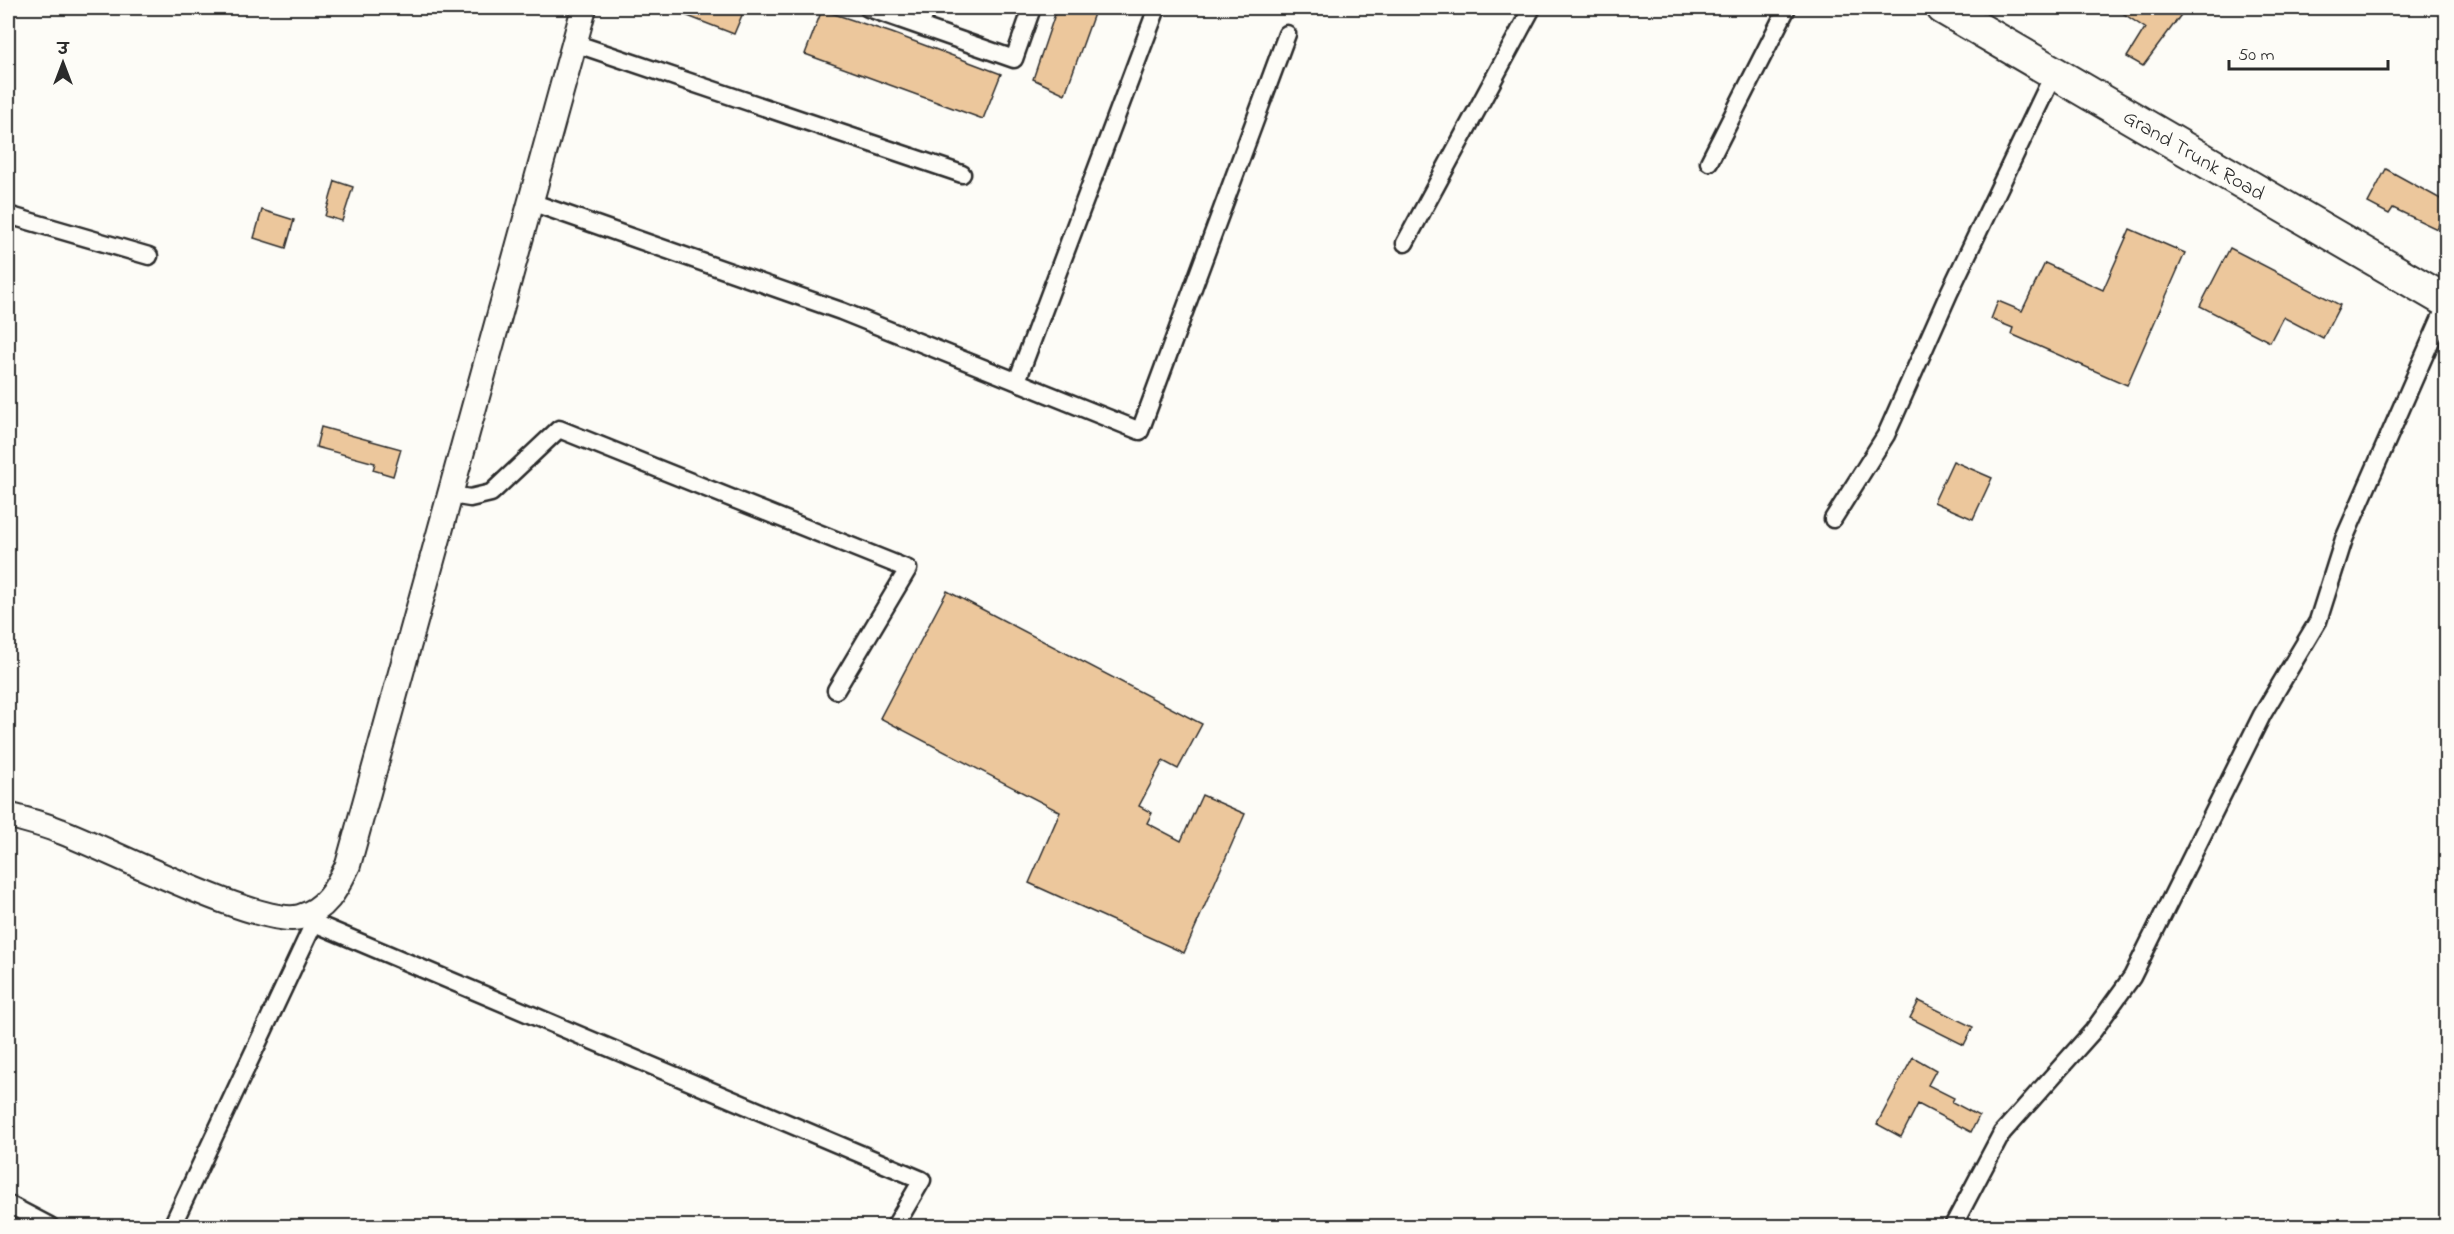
<svg xmlns="http://www.w3.org/2000/svg" width="2454" height="1234" viewBox="0 0 2454 1234" font-family="'Indie Flower','Playpen Sans Deva',sans-serif">
<rect width="100%" height="100%" fill="#fdfcf7"/>
<filter id="ink" filterUnits="userSpaceOnUse"><feTurbulence type="fractalNoise" baseFrequency=".0167" numOctaves="2"/><feDisplacementMap in="SourceGraphic" scale="12" xChannelSelector="R" yChannelSelector="G"/><feConvolveMatrix kernelMatrix="1 2 1 2 8 2 1 2 1" color-interpolation-filters="sRGB"/></filter>
<g filter="url(#ink)">
<!-- building -->
<path fill="#ecc79c" stroke="#2b2b2b" stroke-width="1.5" d="M 667,8 L 745,8 L 734,34 Z
M 1057,8 L 1096,8 L 1065,94 L 1033,79 Z
M 2115,8 L 2186,8 L 2143,66 L 2127,57 L 2145,28 Z
M 822,10 L 892,33 L 1001,74 L 983,119 L 805,54 Z
M 2386,169 L 2446,202 L 2446,208 L 2437,229 L 2393,208 L 2389,214 L 2368,203 Z
M 335,181 L 353,187 L 342,221 L 325,216 Z
M 262,210 L 294,220 L 286,248 L 254,238 Z
M 2130,229 L 2185,253 L 2127,385 L 2011,334 L 2013,328 L 1991,319 L 1998,301 L 2022,311 L 2045,263 L 2103,290 Z
M 2230,248 L 2340,305 L 2323,338 L 2283,317 L 2270,342 L 2200,306 Z
M 321,427 L 401,449 L 393,476 L 373,470 L 375,463 L 316,447 Z
M 1953,461 L 1992,478 L 1973,519 L 1934,502 Z
M 947,591 L 1202,724 L 1178,769 L 1163,761 L 1139,806 L 1152,813 L 1147,823 L 1181,841 L 1202,795 L 1245,814 L 1184,953 L 1029,883 L 1060,812 L 880,718 Z
M 1919,1001 L 1973,1027 L 1964,1045 L 1910,1018 Z
M 1913,1057 L 1936,1070 L 1928,1085 L 1954,1098 L 1952,1102 L 1979,1116 L 1971,1132 L 1918,1104 L 1901,1137 L 1877,1124 Z"/>
<g fill="none" stroke-linecap="round" stroke-linejoin="round">
<defs>
<path id="street" d="M 868,8 L 1014,59 L 1032,8
M 920,26 L 927,8
M 574,43 L 962,174
M 1709,162 L 1787,8
M 531,202 L 841,311 L 1140,431 L 1287,34
M 8,215 L 149,256
M 1405,243 L 1532,8
M 1017,381 L 1157,8
M 451,495 L 470,498 L 491,493 L 559,429 L 908,569 L 836,690
M 1833,519 L 1886,435 L 1949,293 L 2054,73
M 300,917 L 922,1180 L 895,1226
M 8,1204 L 50,1226
M 172,1226 L 314,923
M 1953,1226 L 2002,1133 L 2093,1031 L 2132,977 L 2262,715 L 2318,621 L 2344,539 L 2446,306"/>
<path id="secondary" d="M 8,815 C 25,820 43,824 60,831 C 106,848 261,928 300,917 C 327,910 337,887 348,865 L 584,8"/>
<g id="highway">
<path id="s1" d="M 1943,8 L 2446,301"/>
</g>
</defs>
<!-- street casing -->
<use href="#street" stroke="#2b2b2b" stroke-width="21"/>
<!-- secondary casing -->
<use href="#secondary" stroke="#2b2b2b" stroke-width="28"/>
<!-- highway casing -->
<use href="#highway" stroke="#2b2b2b" stroke-width="36"/>
<!-- street -->
<use href="#street" stroke="#fdfcf7" stroke-width="16"/>
<!-- secondary -->
<use href="#secondary" stroke="#fdfcf7" stroke-width="24"/>
<!-- highway -->
<use href="#highway" stroke="#fdfcf7" stroke-width="32"/>
</g>
</g>
<g text-anchor="middle" stroke-width="4.5" stroke-linejoin="round" paint-order="stroke">
<!-- street labels -->
<g font-size="21" fill="#2b2b2b" stroke="#fdfcf7">
<text dy="7" stroke="none"><textPath href="#s1" startOffset="291">Grand Trunk Road</textPath></text>
</g>
</g>
<!-- margin -->
<rect width="2454" height="1234" fill="none" stroke="#fdfcf7" stroke-width="30"/>
<rect x="15" y="15" width="2424" height="1204" fill="none" stroke="#2b2b2b" stroke-width="2" filter="url(#ink)"/>
<!-- north arrow -->
<g transform="translate(63 63)" stroke="#fdfcf7" stroke-width="4.5" paint-order="stroke">
<path d="M0-4.5L10 22L0 15L-10 22Z" fill="#2b2b2b"/>
<text y="-9" font-size="16" font-weight="bold" text-anchor="middle" fill="#2b2b2b">उ</text>
</g>
<!-- scale -->
<path d="M2229 60v9h159v-9" fill="none" stroke="#2b2b2b" stroke-width="3"/>
<text x="2238" y="60" font-size="18" fill="#2b2b2b" stroke="#fdfcf7" stroke-width="4.5" paint-order="stroke">50 m</text>
</svg>
